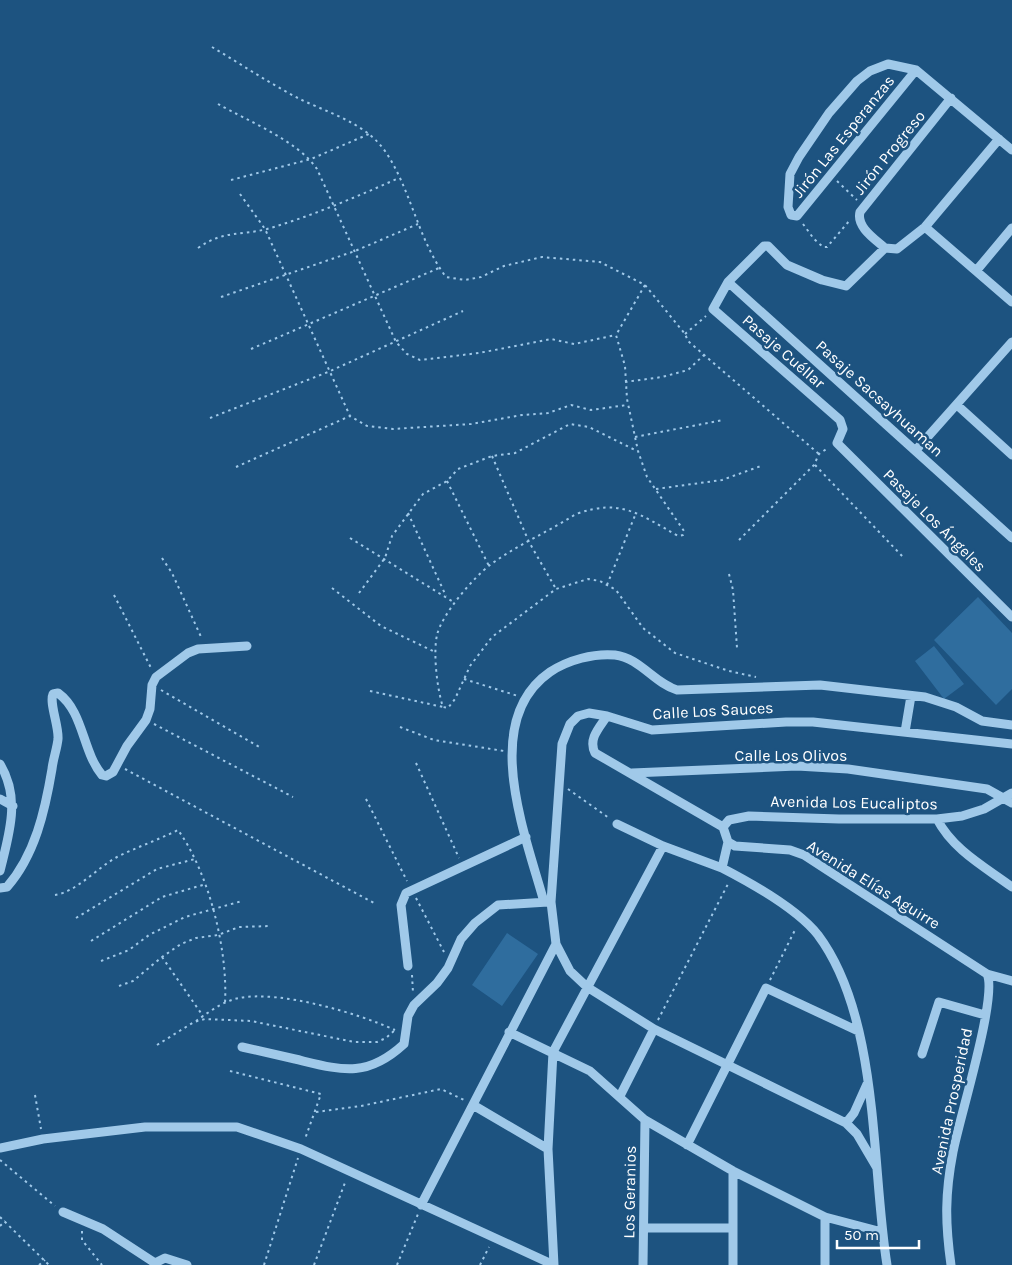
<svg xmlns="http://www.w3.org/2000/svg" width="1012" height="1265" viewBox="0 0 1012 1265" font-family="Karla,sans-serif">
<rect width="100%" height="100%" fill="#1d5380"/>
<!-- green -->
<path fill="#2f6d9e" d="M 978,597 L 1012,633 L 1012,689 L 996,705 L 934,640 Z
M 934,646 L 964,684 L 944,699 L 915,661 Z
M 507,933 L 538,954 L 502,1006 L 472,985 Z"/>
<g fill="none" stroke-linecap="round" stroke-linejoin="round">
<!-- path -->
<path stroke="#a0c9e9" stroke-width="2" stroke-dasharray="2.5 4" stroke-linecap="butt" d="M 212,47 C 239,63 266,81 294,96 C 324,112 364,121 385,151 C 411,189 418,240 446,277 L 465,280 L 481,277 L 504,266 L 542,257 L 600,262 L 645,285 L 685,334 L 688,341 L 819,454
M 218,104 C 248,121 298,141 317,169 L 396,342 L 407,354 L 420,360 L 479,353 L 551,339 L 574,344 L 616,335
M 231,180 L 311,159 L 369,134
M 837,181 L 857,200
M 240,194 L 265,229 L 350,416 L 367,426 L 393,429 L 471,424 L 522,415 L 548,413 L 571,405 L 591,410 L 627,405
M 803,224 L 814,239 L 823,247 L 827,247 L 850,220
M 198,248 C 224,230 239,236 267,229 C 312,216 356,197 399,178
M 645,285 L 616,335 L 625,366 L 627,399 L 638,451 L 647,477 L 684,531 L 683,535 L 678,536 C 639,514 621,498 576,514 C 548,532 517,545 490,565 C 473,578 442,614 437,635 C 433,653 437,689 443,707 L 448,708 L 455,699 L 470,666 L 492,637 L 556,589 L 588,579 L 600,581 L 616,590 L 643,628 L 675,653 L 729,671 L 756,677
M 221,297 L 355,251 L 418,224
M 685,334 L 706,316
M 251,349 L 439,268
M 625,382 L 662,377 L 688,370 L 704,355
M 210,418 L 328,372 L 463,311
M 635,437 L 723,420
M 492,456 L 529,542 L 556,589
M 815,465 L 903,557
M 236,467 L 350,416
M 447,481 L 489,566
M 656,489 L 722,480 L 761,466
M 408,513 L 446,596
M 350,538 L 455,603
M 739,540 L 814,465 L 819,454 L 828,448
M 162,558 L 172,573 L 202,639
M 729,574 L 733,590 L 737,648
M 607,585 L 636,513
M 332,588 L 381,626 L 435,652
M 359,593 L 385,558 L 392,536 L 423,494 L 447,481 L 458,469 L 492,456 L 515,453 L 570,424 L 589,427 L 637,451
M 114,595 L 151,668
M 464,679 L 518,696
M 161,690 L 261,748
M 370,691 L 443,707
M 154,724 L 293,797
M 400,727 L 434,740 L 504,751
M 416,763 L 459,858
M 125,769 L 374,903
M 568,789 L 609,818
M 366,799 L 407,881
M 55,895 C 76,892 97,868 117,857 C 137,847 158,840 178,830 C 209,873 228,950 225,1003
M 416,898 L 444,952
M 76,918 L 157,869 L 195,859
M 91,941 L 162,897 L 206,884
M 162,957 L 203,1016
M 101,961 L 129,950 L 149,935 L 185,917 L 242,901
M 412,975 L 413,993
M 770,980 L 796,928
M 119,986 L 133,981 L 162,957 L 181,944 L 196,938 L 218,935 L 239,927 L 271,926
M 658,1020 L 729,882
M 196,1021 C 209,1012 223,1001 239,998 C 280,990 357,1013 395,1030
M 157,1045 L 194,1022 L 205,1019 L 251,1021 L 354,1042 L 377,1042 L 386,1038 L 396,1029
M 230,1071 L 321,1094 L 305,1139
M 35,1095 L 41,1129
M 316,1112 L 361,1106 L 441,1089 L 464,1100
M 0,1160 L 55,1206
M 0,1217 L 49,1265
M 0,1226 L 5,1221
M 82,1231 L 82,1240 L 102,1265
M 39,1265 L 45,1260
M 264,1265 L 298,1158
M 314,1265 L 346,1180
M 397,1265 L 418,1214
M 480,1265 L 489,1247"/>
<!-- minor -->
<path stroke="#a0c9e9" stroke-width="9" d="M 916,70 L 797,216 L 791,215 L 788,207 L 790,174 L 799,157 L 829,113 L 857,81 L 870,71 L 888,64 L 916,70 L 1012,150
M 999,139 L 925,227 L 897,249 L 885,248 L 846,286 L 822,280 L 787,265 L 768,246 L 764,246 L 728,282 L 713,309 L 840,420 L 843,429 L 837,443 L 1012,617
M 925,227 L 1012,302
M 885,248 C 875,239 856,227 860,212 L 951,98
M 976,271 L 1012,228
M 728,282 L 1012,538
M 957,405 L 1012,455
M 916,450 L 1012,342
M 607,716 C 599,728 588,739 595,753 L 723,827
M 905,732 L 911,696
M 0,764 C 21,799 9,834 0,871
M 632,773 L 797,766 L 848,769 L 987,789 L 1012,803
M 0,799 L 13,806
M 937,819 C 953,850 985,867 1012,887
M 617,824 L 663,846 L 722,868
M 723,827 L 728,842 L 735,846 L 790,850 L 804,855 L 987,974 L 1012,981
M 723,827 L 729,820 L 749,816 L 839,819 L 937,819 L 962,816 L 984,809 L 1012,793
M 728,842 L 722,868 C 751,883 798,910 818,935 C 880,1018 871,1165 887,1265
M 0,888 L 7,887 C 35,855 45,811 52,769 C 53,759 57,749 58,739 C 59,726 49,703 53,694 L 58,693 C 84,712 82,751 102,775 L 106,776 L 113,772 L 127,746 L 146,720 L 150,709 L 152,685 L 156,677 L 188,653 L 198,649 L 247,646
M 544,902 C 526,836 479,721 550,672 C 568,660 594,653 615,655 C 640,658 654,683 677,690 L 820,685 L 925,697 L 956,707 L 982,721 L 1012,725
M 408,966 L 401,905 L 406,893 L 526,837
M 509,1032 L 590,1071 L 645,1120 L 733,1171 L 825,1217 L 882,1232
M 242,1047 C 260,1051 278,1055 295,1059 C 341,1070 366,1079 404,1044 L 408,1016 L 414,1005 L 437,983 L 448,968 L 461,939 L 475,923 L 498,905 L 548,902
M 922,1054 L 939,1002 L 985,1015
M 620,1096 L 654,1029
M 473,1105 L 548,1149
M 846,1123 L 854,1113 L 867,1084
M 687,1145 L 766,988 L 858,1031
M 0,1148 L 43,1139 L 145,1127 L 237,1127 L 301,1149 L 554,1265
M 877,1168 L 857,1134 L 846,1123 L 654,1029 L 587,987 L 570,971 L 556,944 L 551,902 L 562,744 L 570,724 L 578,716 L 589,713 L 607,716 L 652,730 L 786,722 L 813,722 L 1012,744
M 733,1171 L 733,1265
M 421,1205 L 556,944
M 63,1212 L 103,1229 L 155,1263 L 165,1258 L 187,1265
M 644,1228 L 733,1228
M 554,1265 L 548,1149 L 553,1052 L 663,846
M 643,1265 L 645,1120
M 825,1265 L 825,1217
M 951,1265 C 945,1222 945,1194 953,1152 C 959,1119 998,996 987,974"/>
</g>
<g text-anchor="middle" stroke-width="5" stroke-linejoin="round" paint-order="stroke">
<!-- street labels -->
<g font-size="16" fill="#fff" stroke="#1d5380">
<text transform="translate(843 136) rotate(-51)" y="6">Jirón Las Esperanzas</text>
<text transform="translate(889 152) rotate(-51)" y="6">Jirón Progreso</text>
<text transform="translate(784 351) rotate(41)" y="6">Pasaje Cuéllar</text>
<text transform="translate(880 398) rotate(42)" y="6">Pasaje Sacsayhuaman</text>
<text transform="translate(935 520) rotate(45)" y="6">Pasaje Los Ángeles</text>
<text transform="translate(713 710) rotate(-3)" y="6">Calle Los Sauces</text>
<text x="791" y="761">Calle Los Olivos</text>
<text transform="translate(854 802) rotate(1)" y="6">Avenida Los Eucaliptos</text>
<text transform="translate(874 884) rotate(32)" y="6">Avenida Elías Aguirre</text>
<text transform="translate(951 1101) rotate(-78)" y="6">Avenida Prosperidad</text>
<text transform="translate(629 1192) rotate(-89)" y="6">Los Geranios</text>
</g>
</g>
<!-- scale -->
<path d="M837 1240v8h82v-8" fill="none" stroke="#ffffff" stroke-width="2.5"/>
<text x="844" y="1240" font-size="15" fill="#ffffff" stroke="#1d5380" stroke-width="4" paint-order="stroke">50 m</text>
</svg>
